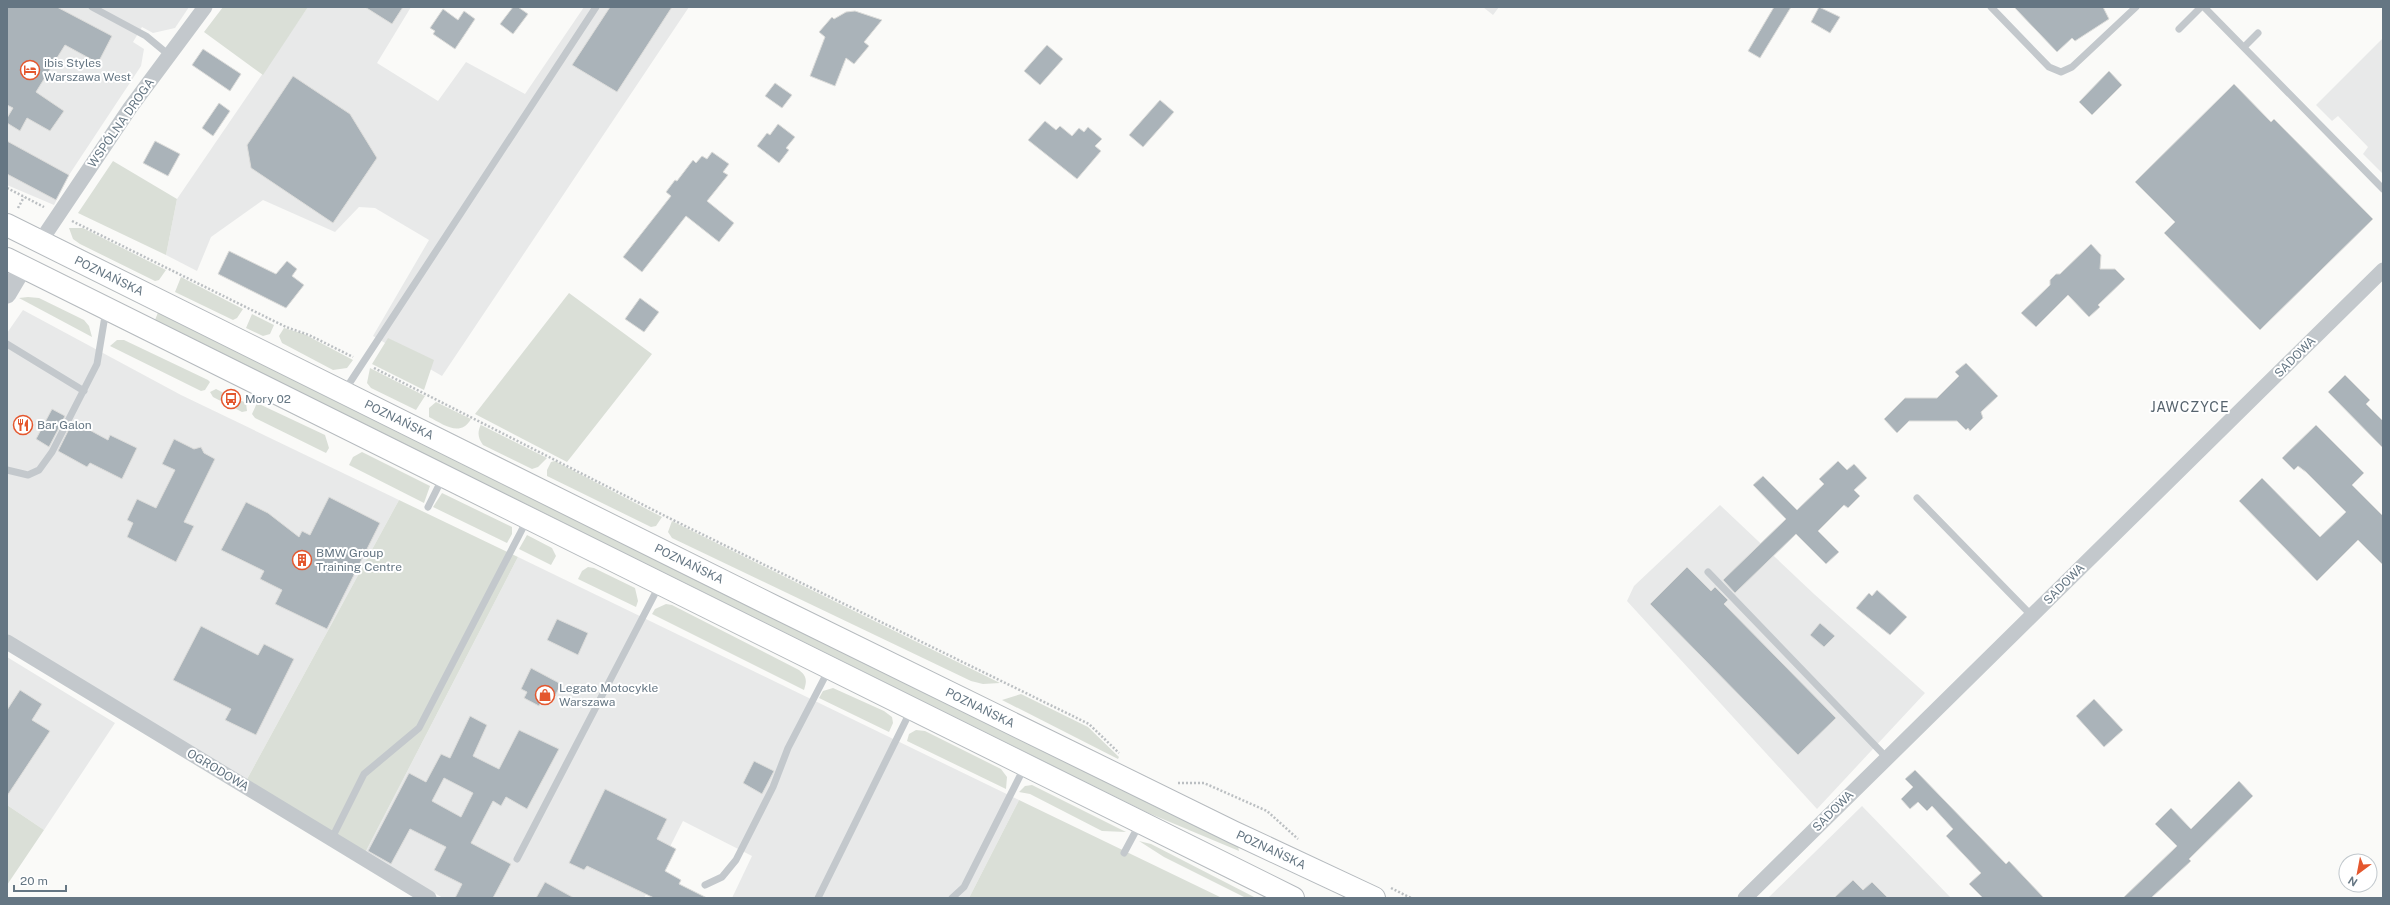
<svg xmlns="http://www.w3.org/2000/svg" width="2390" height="905" viewBox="0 0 2390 905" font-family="'Public Sans',sans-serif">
<rect width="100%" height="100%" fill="#fafaf8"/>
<!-- built -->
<path fill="#e8e9e9" d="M 7,7 L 189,7 L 175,28 L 153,33 L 142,27 L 133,42 L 144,49 L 141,66 L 69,175 L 54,205 L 7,185 Z
M 308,7 L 411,7 L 377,63 L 438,101 L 466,62 L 525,94 L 584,7 L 689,7 L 442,376 L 373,336 L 429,240 L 375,208 L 359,207 L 335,232 L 263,200 L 211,237 L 197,271 L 166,255 L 177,199 Z
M 1483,7 L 1499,7 L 1493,15 Z
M 2383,38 L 2383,174 L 2363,154 L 2368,147 L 2338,116 L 2332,121 L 2316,105 Z
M 23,310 L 181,395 L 399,500 L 246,781 L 7,635 L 7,333 Z
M 1720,505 L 1814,594 L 1925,693 L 1817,809 L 1627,601 L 1634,586 Z
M 518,557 L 1019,800 L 969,898 L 732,898 L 752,856 L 683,821 L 644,898 L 443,898 L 365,853 Z
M 7,657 L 115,723 L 44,830 L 7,805 Z
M 1862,806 L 1951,898 L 1768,898 Z"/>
<!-- green -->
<path fill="#dadfd7" d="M 223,7 L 308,7 L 263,75 L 204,32 Z
M 113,161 L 177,199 L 166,255 L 78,213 Z
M 69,228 L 83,228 L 166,270 L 159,280 L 155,281 L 80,244 L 73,239 Z
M 181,277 L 243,309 L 237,318 L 233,320 L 175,292 Z
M 569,293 L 652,354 L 567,462 L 475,414 Z
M 28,297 L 39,298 L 84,320 L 89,326 L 92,337 L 19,298 Z
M 159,310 L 1238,846 L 1239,851 L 1146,812 L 155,320 Z
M 252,314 L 274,325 L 270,334 L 263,336 L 246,328 Z
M 284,328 L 304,334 L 353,360 L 347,368 L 333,370 L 282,343 L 279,336 Z
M 388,338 L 434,360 L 424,390 L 372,364 Z
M 117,340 L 124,340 L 208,380 L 210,382 L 205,390 L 201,391 L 110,346 Z
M 370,368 L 425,396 L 416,410 L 371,388 L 367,383 Z
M 216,389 L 226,394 L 224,398 L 235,403 L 238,399 L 246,403 L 247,411 L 242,412 L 213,397 L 210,392 Z
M 436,402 L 471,419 C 460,438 443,424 429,417 L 429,408 Z
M 257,403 L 325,435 L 329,448 L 326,453 L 255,418 L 252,414 Z
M 481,424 L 481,425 L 547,458 L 538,467 L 532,469 L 483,445 C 478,438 477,433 481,424 Z
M 362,452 L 430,486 L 424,503 L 349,465 L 353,457 Z
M 555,461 L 662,517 L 656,526 L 651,527 L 547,476 L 547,470 L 551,462 Z
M 442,493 L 512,527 L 512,534 L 507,543 L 433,507 Z
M 399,500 L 518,557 L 365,853 L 246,781 Z
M 672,521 L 1000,683 L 983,684 L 971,681 L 672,538 L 668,532 Z
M 527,535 L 552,548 L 556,556 L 551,565 L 519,549 Z
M 588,567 L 594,568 L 635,588 L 638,601 L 636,607 L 578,579 L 582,571 Z
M 666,604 L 672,605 L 799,670 C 807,676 807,681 804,690 L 652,614 L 655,609 Z
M 833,688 L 884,711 L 892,717 L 893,723 L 889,732 L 819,698 L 823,691 Z
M 1021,694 L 1088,727 L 1119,757 L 1118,759 L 1002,700 Z
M 916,730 L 925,731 L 1001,769 L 1007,777 L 1006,789 L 907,741 L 909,734 Z
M 1032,785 L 1126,832 L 1102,831 L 1030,794 L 1019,792 L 1025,786 Z
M 1019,800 L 1222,898 L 969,898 Z
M 7,805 L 44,830 L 7,885 Z
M 1139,841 L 1151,844 L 1256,898 L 1246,898 L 1164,857 Z"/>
<!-- building -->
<path fill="#aab3b9" stroke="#dcdcda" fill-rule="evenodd" d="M 7,7 L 57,7 L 112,36 L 98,63 L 65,45 L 36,92 L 64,111 L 50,131 L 27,118 L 20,131 L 7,123 L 7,118 L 13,108 L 7,105 Z
M 365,7 L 403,7 L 392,24 Z
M 513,7 L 518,7 L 528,14 L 513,34 L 500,24 Z
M 610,7 L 672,7 L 617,92 L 572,65 Z
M 1774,7 L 1791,7 L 1760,58 L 1748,51 Z
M 1819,7 L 1840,17 L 1830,33 L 1811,22 Z
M 2014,7 L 2103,7 L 2109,19 L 2075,41 L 2072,38 L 2057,52 Z
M 443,9 L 458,20 L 464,11 L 475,19 L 455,49 L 433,34 L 435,31 L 430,28 Z
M 855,11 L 882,20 L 864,42 L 869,46 L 854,64 L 846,58 L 835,86 L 810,76 L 825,37 L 819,32 L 832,17 L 834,19 L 846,12 Z
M 1047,45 L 1063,59 L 1040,85 L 1024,71 Z
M 203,49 L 241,74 L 230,91 L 192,65 Z
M 2109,71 L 2122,85 L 2092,115 L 2079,102 Z
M 293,76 L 350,114 L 377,158 L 333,223 L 251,168 L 247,145 Z
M 775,83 L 792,95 L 782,108 L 765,96 Z
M 2234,84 L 2271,122 L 2274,119 L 2373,219 L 2260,330 L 2164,233 L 2175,222 L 2135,182 Z
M 1160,100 L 1174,112 L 1143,147 L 1129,135 Z
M 219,103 L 230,111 L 213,136 L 202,128 Z
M 1045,121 L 1056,130 L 1060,126 L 1072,136 L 1079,128 L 1084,132 L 1088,127 L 1102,139 L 1095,146 L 1101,151 L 1077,179 L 1028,140 Z
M 778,124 L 795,137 L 786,148 L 789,150 L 779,163 L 757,146 L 767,133 L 770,135 Z
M 7,141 L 69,175 L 56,200 L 7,174 Z
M 155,141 L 180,154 L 168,176 L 143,163 Z
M 712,152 L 729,164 L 723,172 L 728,175 L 707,201 L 734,223 L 719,242 L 686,216 L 642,272 L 623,257 L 671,196 L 666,192 L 675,180 L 677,181 L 693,160 L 696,163 L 702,156 L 707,159 Z
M 2091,244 L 2101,255 L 2100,269 L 2115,269 L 2125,279 L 2098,305 L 2100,307 L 2089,317 L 2068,295 L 2036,327 L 2021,313 L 2050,285 L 2050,280 L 2056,274 L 2060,274 Z
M 229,251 L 276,274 L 287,261 L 297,269 L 292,276 L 304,285 L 286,308 L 218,274 Z
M 640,298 L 659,312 L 644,332 L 625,319 Z
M 1966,363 L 1998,396 L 1981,412 L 1983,418 L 1970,431 L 1968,428 L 1966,430 L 1957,421 L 1909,421 L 1897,433 L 1884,419 L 1905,398 L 1937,398 L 1959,376 L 1955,372 Z
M 2345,375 L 2370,400 L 2366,404 L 2383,421 L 2383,448 L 2328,392 Z
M 52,409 L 65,416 L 49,447 L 36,439 Z
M 73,421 L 108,440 L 110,435 L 137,448 L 122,479 L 90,463 L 87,467 L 58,451 Z
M 2316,425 L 2364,473 L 2352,485 L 2383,516 L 2383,565 L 2358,540 L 2317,581 L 2239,501 L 2262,478 L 2320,537 L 2346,512 L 2306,472 L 2298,466 L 2294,470 L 2282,458 Z
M 174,439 L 194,449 L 201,447 L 204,453 L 215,459 L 184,522 L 194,526 L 176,562 L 127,537 L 133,523 L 127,520 L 137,499 L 156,508 L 175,470 L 162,464 Z
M 1838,461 L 1847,470 L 1854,464 L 1867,478 L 1854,490 L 1860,496 L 1848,508 L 1844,505 L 1818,531 L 1839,552 L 1826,564 L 1796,534 L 1735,593 L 1723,580 L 1786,519 L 1753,485 L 1763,476 L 1797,510 L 1824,484 L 1819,479 Z
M 329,497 L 380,523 L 327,629 L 275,604 L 282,590 L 260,579 L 264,571 L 221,550 L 246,502 L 268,513 L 299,537 L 302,531 L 310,535 Z
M 1687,567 L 1711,591 L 1715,587 L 1728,600 L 1724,604 L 1836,718 L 1798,755 L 1650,604 Z
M 1877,590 L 1907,617 L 1890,635 L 1856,608 L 1869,593 L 1872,596 Z
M 557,619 L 588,633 L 578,655 L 547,640 Z
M 1820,623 L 1835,636 L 1824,647 L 1810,635 Z
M 201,626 L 258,655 L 264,644 L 294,659 L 256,735 L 225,720 L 231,709 L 173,680 Z
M 531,668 L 561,684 L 555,696 L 546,692 L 539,706 L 524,698 L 527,692 L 521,689 Z
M 20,690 L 42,704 L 32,720 L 50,731 L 7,796 L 7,710 Z
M 2094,699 L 2123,730 L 2104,747 L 2076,716 Z
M 470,716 L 487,725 L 473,756 L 499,769 L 519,730 L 559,749 L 527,809 L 506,797 L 501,806 L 493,801 L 471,843 L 511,864 L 493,898 L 455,898 L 462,884 L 434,870 L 446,847 L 410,829 L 391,864 L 368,851 L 409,773 L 426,782 L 441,754 L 450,758 ZM 444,778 L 473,793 L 461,817 L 432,801 Z
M 754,761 L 774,771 L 762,794 L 743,783 Z
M 1915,770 L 2006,864 L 2009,861 L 2044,898 L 1983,898 L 1969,884 L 1981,873 L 1946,836 L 1953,829 L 1932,806 L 1927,811 L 1918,802 L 1910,809 L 1901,799 L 1913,787 L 1905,779 Z
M 2239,781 L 2253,796 L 2189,859 L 2191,861 L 2151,898 L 2123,898 L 2177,846 L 2155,824 L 2171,808 L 2191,829 Z
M 605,789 L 667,819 L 657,839 L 676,849 L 665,871 L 681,880 L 679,884 L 707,898 L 654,898 L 587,866 L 584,870 L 569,863 Z
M 1853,880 L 1863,890 L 1872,882 L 1888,898 L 1834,898 Z
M 545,882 L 574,898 L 536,898 Z"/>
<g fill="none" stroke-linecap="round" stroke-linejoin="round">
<defs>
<path id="primary" d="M 7,225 L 775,607 L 1233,832 L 1374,898
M 7,259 L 1293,898"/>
</defs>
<!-- primary casing -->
<use href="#primary" stroke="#b5babe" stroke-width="24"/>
<!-- path -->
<path stroke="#bbbfc2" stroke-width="2.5" stroke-dasharray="2 2" stroke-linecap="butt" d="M 7,188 L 44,207
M 18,208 L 24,197
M 72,221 L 286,327 L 309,335 L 353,357
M 374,368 L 669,518 L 1089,724 L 1119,753
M 1178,783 L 1204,783 L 1267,811 L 1298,839
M 1391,888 L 1411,898"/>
<!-- service -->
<path stroke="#c3c8cc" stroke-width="7" d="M 92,7 L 146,36 L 169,55
M 1991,7 L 2049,67 L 2061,72 L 2072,67 L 2136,7
M 2204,7 L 2383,189
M 2179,29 L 2201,7
M 2244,47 L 2258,33
M 7,344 L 84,391
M 345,390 L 596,7
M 7,470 L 28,475 L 39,470 L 52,452 L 97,364 L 106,310
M 1917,498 L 2032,616
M 428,507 L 443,477
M 1708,572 L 1887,758
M 331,840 L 364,774 L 419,728 L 527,520
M 1124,853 L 1139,825
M 517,859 L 659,586
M 705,885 L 722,877 L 736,860 L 773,787 L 788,748 L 829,669
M 818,898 L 911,710
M 952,898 L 964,887 L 1025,766"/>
<!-- minor -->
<path stroke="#c3c8cc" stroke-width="15" d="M 40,242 L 130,108 L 205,7
M 7,642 L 429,898
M 1745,898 L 2383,270"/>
<!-- tertiary -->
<path stroke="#c3c8cc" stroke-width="19" d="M 7,294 L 23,267"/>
<!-- primary -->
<use href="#primary" stroke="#fff" stroke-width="22"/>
</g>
<!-- icons -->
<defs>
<symbol id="hotel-ring" viewBox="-11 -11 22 22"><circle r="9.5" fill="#fff" stroke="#e4572e" stroke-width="1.5"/><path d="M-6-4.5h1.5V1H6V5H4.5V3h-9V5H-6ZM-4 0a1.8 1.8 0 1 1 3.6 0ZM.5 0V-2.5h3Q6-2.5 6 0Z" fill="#e4572e"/></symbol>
<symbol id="bus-ring" viewBox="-11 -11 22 22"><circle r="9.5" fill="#fff" stroke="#e4572e" stroke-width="1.5"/><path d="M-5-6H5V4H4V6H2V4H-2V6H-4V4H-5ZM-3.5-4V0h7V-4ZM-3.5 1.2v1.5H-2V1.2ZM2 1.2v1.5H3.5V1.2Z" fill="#e4572e"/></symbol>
<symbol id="restaurant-ring" viewBox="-11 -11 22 22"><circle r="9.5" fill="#fff" stroke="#e4572e" stroke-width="1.5"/><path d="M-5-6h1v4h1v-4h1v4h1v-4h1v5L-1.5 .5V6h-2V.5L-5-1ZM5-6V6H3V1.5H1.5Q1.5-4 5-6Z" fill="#e4572e"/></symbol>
<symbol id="building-ring" viewBox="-11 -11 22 22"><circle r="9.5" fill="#fff" stroke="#e4572e" stroke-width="1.5"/><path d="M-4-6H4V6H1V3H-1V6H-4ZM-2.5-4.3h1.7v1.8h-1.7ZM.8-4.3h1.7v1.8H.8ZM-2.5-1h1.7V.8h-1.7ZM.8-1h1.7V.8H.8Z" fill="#e4572e"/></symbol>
<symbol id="shop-ring" viewBox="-11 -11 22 22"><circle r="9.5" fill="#fff" stroke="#e4572e" stroke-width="1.5"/><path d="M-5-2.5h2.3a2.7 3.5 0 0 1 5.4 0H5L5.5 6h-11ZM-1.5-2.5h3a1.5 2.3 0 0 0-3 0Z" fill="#e4572e"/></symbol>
</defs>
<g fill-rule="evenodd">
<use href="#hotel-ring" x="19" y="59" width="22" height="22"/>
<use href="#bus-ring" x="220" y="388" width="22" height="22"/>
<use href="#restaurant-ring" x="12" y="414" width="22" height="22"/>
<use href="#building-ring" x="291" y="549" width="22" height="22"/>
<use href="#shop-ring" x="534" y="684" width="22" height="22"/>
</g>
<g text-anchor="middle" stroke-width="4" stroke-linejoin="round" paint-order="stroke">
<!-- poi labels -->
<g font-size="12" fill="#657683" stroke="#fff" text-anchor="start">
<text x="44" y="67">ibis Styles<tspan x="44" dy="14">Warszawa West</tspan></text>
<text x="245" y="403">Mory 02</text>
<text x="37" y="429">Bar Galon</text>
<text x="316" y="557">BMW Group<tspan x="316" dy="14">Training Centre</tspan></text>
<text x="559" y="692">Legato Motocykle<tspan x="559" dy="14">Warszawa</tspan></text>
</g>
<!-- street labels -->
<g font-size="12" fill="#657683" stroke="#fff">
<text transform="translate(121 123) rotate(-55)" y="4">WSPÓLNA DROGA</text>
<text transform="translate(109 276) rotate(26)" y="4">POZNAŃSKA</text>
<text transform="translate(2295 357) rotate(-45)" y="4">SADOWA</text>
<text transform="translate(399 420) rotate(26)" y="4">POZNAŃSKA</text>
<text transform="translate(689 564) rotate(26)" y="4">POZNAŃSKA</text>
<text transform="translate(2064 584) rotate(-45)" y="4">SADOWA</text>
<text transform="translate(980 708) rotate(26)" y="4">POZNAŃSKA</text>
<text transform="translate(218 770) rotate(31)" y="4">OGRODOWA</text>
<text transform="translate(1833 811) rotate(-45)" y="4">SADOWA</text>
<text transform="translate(1271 850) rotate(25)" y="4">POZNAŃSKA</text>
</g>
<!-- quarter labels -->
<g font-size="14" letter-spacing="1" fill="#57646e" stroke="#fff">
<text x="2190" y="412">JAWCZYCE</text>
</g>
</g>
<!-- border -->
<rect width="2390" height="905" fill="none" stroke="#657683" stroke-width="16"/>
<!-- north arrow -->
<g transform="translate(2358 873) rotate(212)"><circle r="19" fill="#ffffff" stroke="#c1c8cd"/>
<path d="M0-3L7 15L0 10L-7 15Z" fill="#e4572e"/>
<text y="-6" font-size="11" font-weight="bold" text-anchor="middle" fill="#657683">N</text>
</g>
<!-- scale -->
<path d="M14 885v6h52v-6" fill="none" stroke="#657683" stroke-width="2"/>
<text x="20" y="885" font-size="12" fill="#657683" stroke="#ffffff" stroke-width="3" paint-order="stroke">20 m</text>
</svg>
